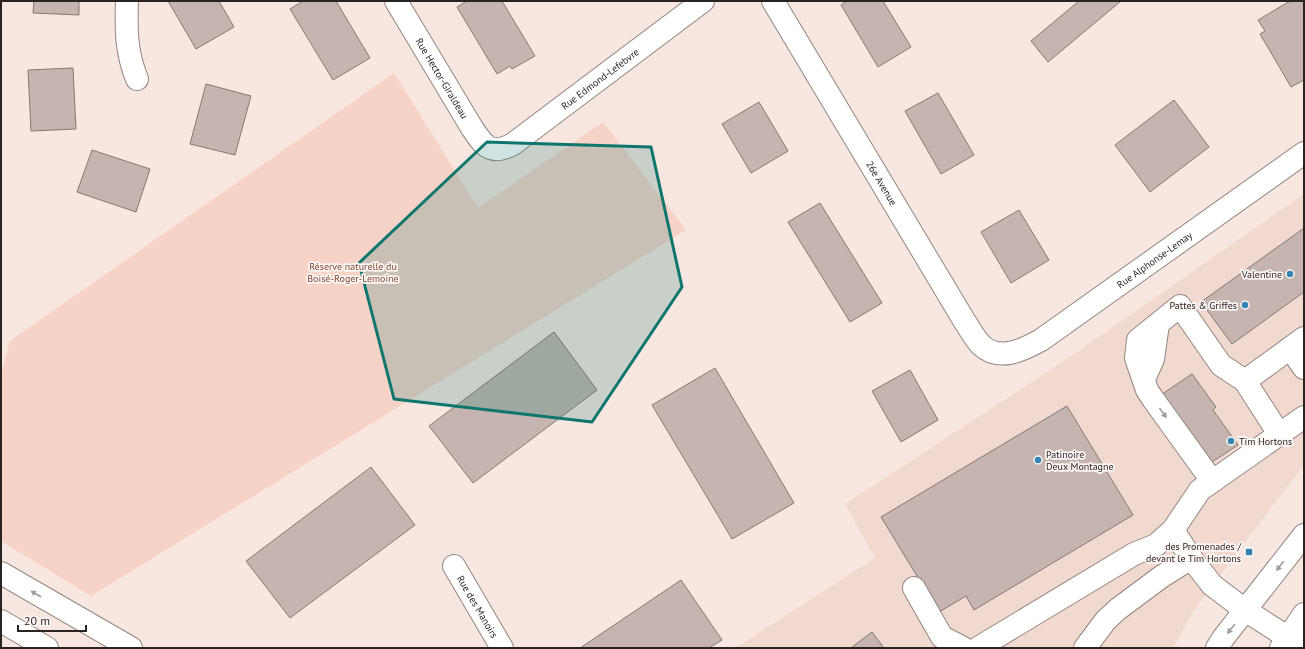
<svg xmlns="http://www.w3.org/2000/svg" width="1305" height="649" viewBox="0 0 1305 649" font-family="'PT Sans',sans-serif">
<rect width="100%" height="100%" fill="#f8e7e1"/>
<!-- built -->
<path fill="#f2d9d0" d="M 1304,194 L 1304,467 L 1301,469 L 1242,546 L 1193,612 L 1173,648 L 735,648 L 875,558 L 845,504 L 1061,363 Z"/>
<!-- green -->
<path fill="#f7d2c6" d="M 394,73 L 478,208 L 603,122 L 686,230 L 91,596 L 1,541 L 1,375 L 10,341 Z"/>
<!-- building -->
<path fill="#c5b4af" stroke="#877873" d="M 34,1 L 79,1 L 79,15 L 33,13 Z
M 168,1 L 219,1 L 234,27 L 196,49 Z
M 303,1 L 336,1 L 370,58 L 333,80 L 290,9 Z
M 467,1 L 502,1 L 535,56 L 512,69 L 510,66 L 497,74 L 457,7 Z
M 847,1 L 883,1 L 911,47 L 878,67 L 841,5 Z
M 1079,1 L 1121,1 L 1048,62 L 1031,41 Z
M 1290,1 L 1304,1 L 1304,80 L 1291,87 L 1260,34 L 1265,31 L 1258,20 Z
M 73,68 L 76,129 L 31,131 L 28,70 Z
M 206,84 L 251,96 L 235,155 L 190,144 Z
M 938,93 L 974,155 L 941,174 L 905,111 Z
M 1174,100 L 1209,147 L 1150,192 L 1115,145 Z
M 759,102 L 788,151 L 751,173 L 722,124 Z
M 92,150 L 150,169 L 136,212 L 77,192 Z
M 820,203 L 882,303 L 850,322 L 788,222 Z
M 1019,210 L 1049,260 L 1011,283 L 981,232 Z
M 1304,228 L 1304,292 L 1232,344 L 1201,302 Z
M 554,332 L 597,390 L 473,483 L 429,426 Z
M 715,368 L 794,503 L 732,539 L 652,405 Z
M 910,370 L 938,420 L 901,442 L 872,391 Z
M 1192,374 L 1216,407 L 1213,410 L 1238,445 L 1212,462 L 1204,450 L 1199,453 L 1159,396 Z
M 1067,406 L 1133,515 L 974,610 L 966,596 L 939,612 L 881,517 Z
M 371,467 L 415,525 L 290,618 L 246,561 Z
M 681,580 L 722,640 L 709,648 L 580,648 Z
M 872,632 L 884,648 L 851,648 Z"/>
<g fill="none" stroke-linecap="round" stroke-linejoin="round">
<defs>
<g id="minor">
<path d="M 127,1 C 126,30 126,52 137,79"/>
<path id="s1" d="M 396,1 L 472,128 C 484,146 491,156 513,144 L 703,1"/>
<path id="s2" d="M 773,1 L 965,322 C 970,329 975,339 981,345 C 999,362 1023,350 1041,340 L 1304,153"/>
<path d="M 1290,348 L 1304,368"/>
<path d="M 1144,379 L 1153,359 L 1158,324"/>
<path d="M 1245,381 L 1304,338"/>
<path d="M 1212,481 L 1153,399 L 1147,390 L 1136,358 L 1138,340 L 1180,306 L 1221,365 L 1245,381 L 1279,434"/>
<path d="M 1173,530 L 1191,558 L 1212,585 L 1245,610 L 1304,648"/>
<path id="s3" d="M 454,566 L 502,648"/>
<path d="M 1,573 L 131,648"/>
<path d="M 914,588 L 942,637 L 963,648"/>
<path d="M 1,621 L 47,648"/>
<path d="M 978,648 L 1134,554 L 1156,545 L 1173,530 L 1200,490 L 1304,417"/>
<path d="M 1085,648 L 1106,620 L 1118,609 L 1161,577 L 1191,558"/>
<path d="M 1217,648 L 1224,637 L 1304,535"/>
<path d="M 1281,648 L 1304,614"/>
</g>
</defs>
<!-- minor casing -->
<use href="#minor" stroke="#948580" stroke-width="24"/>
<!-- minor -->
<use href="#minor" stroke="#fff" stroke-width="22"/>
</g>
<!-- one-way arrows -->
<defs><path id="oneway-solid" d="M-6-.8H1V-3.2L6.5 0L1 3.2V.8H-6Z"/></defs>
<g fill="#9f9c9b">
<use href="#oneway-solid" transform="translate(1163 413) rotate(54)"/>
<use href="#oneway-solid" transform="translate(1280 566) rotate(127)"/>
<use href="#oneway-solid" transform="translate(36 594) rotate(-150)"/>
<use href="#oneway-solid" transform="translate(1231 629) rotate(129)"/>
</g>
<!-- marked area -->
<path fill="#0f766e" fill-opacity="0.2" stroke="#0f766e" stroke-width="3" stroke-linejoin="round" d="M 487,142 L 651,147 L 682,287 L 592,422 L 394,399 L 359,263 Z"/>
<!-- markers -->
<g fill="#3384b5" stroke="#fef7f4" stroke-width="1.5">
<circle cx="1290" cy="274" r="4"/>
<circle cx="1245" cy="305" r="4"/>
<circle cx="1231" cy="441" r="4"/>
<circle cx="1038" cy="460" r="4"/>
<rect x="1245" y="548" width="8" height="8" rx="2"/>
</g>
<g text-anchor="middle" stroke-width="3.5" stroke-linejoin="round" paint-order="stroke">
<!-- street labels -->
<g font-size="10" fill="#292321" stroke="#fef7f4">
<text dy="4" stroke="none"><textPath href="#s1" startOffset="90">Rue Hector-Giraldeau</textPath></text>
<text dy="4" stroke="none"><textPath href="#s1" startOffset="308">Rue Edmond-Lefebvre</textPath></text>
<text dy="4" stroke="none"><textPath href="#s2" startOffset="212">26e Avenue</textPath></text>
<text dy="4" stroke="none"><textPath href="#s2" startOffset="606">Rue Alphonse-Lemay</textPath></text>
<text dy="4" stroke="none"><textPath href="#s3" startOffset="47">Rue des Manoirs</textPath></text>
</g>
<!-- park labels -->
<g font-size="10" fill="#7f4735" stroke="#fef7f4">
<text x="353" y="270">Réserve naturelle du<tspan x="353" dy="12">Boisé-Roger-Lemoine</tspan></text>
</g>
<!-- poi labels -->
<g font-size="10" fill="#292321" stroke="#fef7f4" text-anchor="end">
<text x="1282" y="278">Valentine</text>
<text x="1237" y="309">Pattes &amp; Griffes</text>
<text x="1239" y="445" text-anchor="start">Tim Hortons</text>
<text x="1046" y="458" text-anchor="start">Patinoire<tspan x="1046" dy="12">Deux Montagne</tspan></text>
<text x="1241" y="550">des Promenades /<tspan x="1241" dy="12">devant le Tim Hortons</tspan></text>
</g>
</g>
<!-- border -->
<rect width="1305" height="649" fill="none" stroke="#292321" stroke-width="4"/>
<!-- scale -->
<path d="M18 625v6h68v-6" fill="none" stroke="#292321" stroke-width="2"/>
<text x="24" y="625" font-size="12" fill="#292321" stroke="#fef7f4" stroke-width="3" paint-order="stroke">20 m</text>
</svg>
